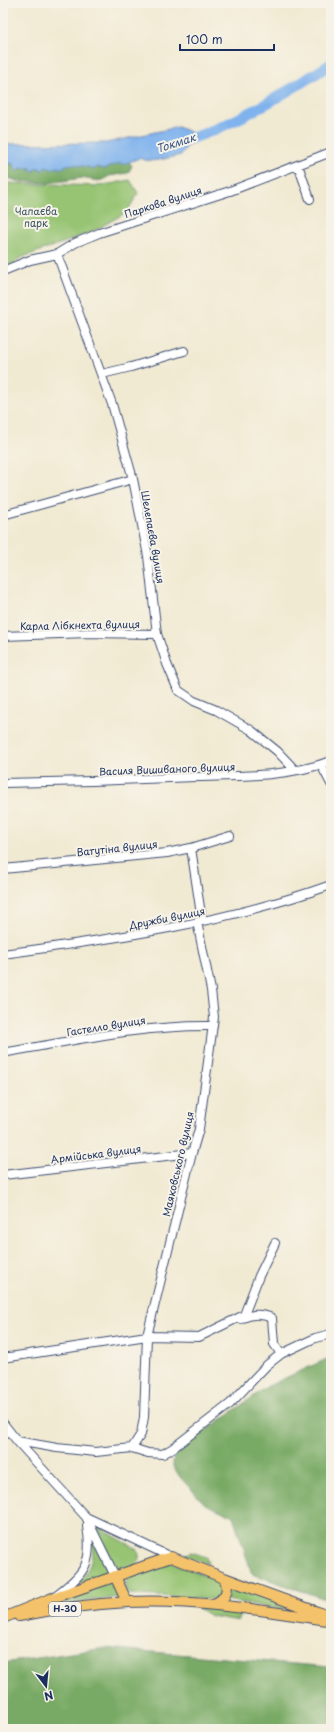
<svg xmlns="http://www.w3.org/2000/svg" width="334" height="1732" viewBox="0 0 334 1732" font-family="'Playpen Sans',sans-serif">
<rect width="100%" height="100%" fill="#f7f3e8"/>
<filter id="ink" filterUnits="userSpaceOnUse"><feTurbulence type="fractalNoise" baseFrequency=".025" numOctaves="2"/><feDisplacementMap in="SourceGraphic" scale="8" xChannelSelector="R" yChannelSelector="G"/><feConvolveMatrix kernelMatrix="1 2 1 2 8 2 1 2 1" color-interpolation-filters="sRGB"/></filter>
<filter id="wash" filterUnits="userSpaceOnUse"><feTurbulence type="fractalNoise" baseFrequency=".012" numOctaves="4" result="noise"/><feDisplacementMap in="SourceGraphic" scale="16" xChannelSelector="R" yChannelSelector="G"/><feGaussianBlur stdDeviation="0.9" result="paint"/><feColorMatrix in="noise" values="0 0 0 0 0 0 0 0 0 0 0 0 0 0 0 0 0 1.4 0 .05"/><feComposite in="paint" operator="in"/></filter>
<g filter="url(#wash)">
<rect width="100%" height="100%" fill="#f1ead3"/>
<!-- green -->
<path fill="#97c473" stroke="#597a68" d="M 130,180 L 138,193 L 127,212 L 90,233 L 20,258 L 15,263 L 3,267 L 3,183 L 100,186 Z
M 96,1526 L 137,1549 C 140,1555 140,1559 136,1565 L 118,1573 Z
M 92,1537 L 110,1575 L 75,1586 C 90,1572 95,1557 92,1537 Z
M 191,1552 L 206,1557 L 208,1564 L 185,1555 Z
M 171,1562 L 220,1581 L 222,1583 L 223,1591 L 215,1599 L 138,1595 L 130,1594 C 125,1588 125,1584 128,1578 Z
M 113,1581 L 120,1597 L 41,1606 Z
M 231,1584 L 316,1615 L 227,1600 Z
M 198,1608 L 240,1612 L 239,1621 L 211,1616 Z"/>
<!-- forest -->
<path fill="#79aa65" stroke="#4a6c62" d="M 120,162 L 129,162 L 132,166 L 128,173 L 109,176 L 103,180 L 95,181 L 88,178 L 82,178 L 49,183 L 17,181 L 6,177 L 3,181 L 3,166 L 8,163 L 13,164 L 21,168 L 40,168 L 45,166 L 50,168 L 59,167 L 61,168 C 70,160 85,166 95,169 L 95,167 L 105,169 L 111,166 L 117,165 Z
M 331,1357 L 331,1601 L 252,1574 L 233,1516 L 205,1504 L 180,1477 L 173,1466 L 174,1453 L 268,1386 Z
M 105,1648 L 331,1667 L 331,1729 L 3,1729 L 3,1663 Z"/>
<!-- water -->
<path fill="#80b3ed" stroke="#4e71a6" d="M 178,127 L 200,136 L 191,140 L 181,155 C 168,158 151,164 139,158 L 122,165 L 120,162 L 117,165 L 111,166 L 105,169 L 96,167 L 95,169 L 91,169 L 89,167 C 80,167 69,160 61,169 L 59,167 L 50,169 L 45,166 L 43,170 L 40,170 L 40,168 L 36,168 L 34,171 L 31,171 L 31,168 L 21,168 L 18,172 L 13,164 L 8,163 L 3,166 L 3,144 L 106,143 Z"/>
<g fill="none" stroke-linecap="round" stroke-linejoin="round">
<!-- river -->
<path stroke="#80b3ed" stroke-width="11" d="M 187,140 C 239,123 285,93 331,64"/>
</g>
</g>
<g filter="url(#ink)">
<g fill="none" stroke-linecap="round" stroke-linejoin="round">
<defs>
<path id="minor" d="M 298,165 L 310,199
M 57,254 L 112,404 L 133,479 L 148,556 L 157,634 L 167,664 L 178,690 L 194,701 L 216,710 L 251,730 L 277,751 L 295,770
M 3,271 L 30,260 L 57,254 L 75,243 L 99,233 L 230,191 L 331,152
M 102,374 L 131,367 L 184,351
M 3,515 L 133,479
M 3,636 L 88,633 L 157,634
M 321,765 L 331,784
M 3,783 C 67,782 131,780 195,777 C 240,776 288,777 331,761
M 191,848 L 202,921
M 3,869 L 167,853 L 191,848 L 230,836
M 3,954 C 113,939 225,923 331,885
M 3,1053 C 72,1041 142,1025 213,1026
M 3,1175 L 192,1153
M 241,1319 C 252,1314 260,1313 272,1318 L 274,1344 L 281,1354
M 3,1358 L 147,1336 L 199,1337 L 244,1315 L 259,1276 L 275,1243
M 3,1423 L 17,1441 L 86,1517 L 115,1576
M 17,1441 L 57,1448 L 96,1452 L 132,1448 L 141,1434 L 144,1417 L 147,1336 L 192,1153 L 199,1129 L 214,1017 L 211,990 L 197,922
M 132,1448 L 148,1453 L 163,1454 L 173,1448 L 230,1404 L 267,1365 L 281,1354 L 315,1338 L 331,1334
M 86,1517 L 171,1557
M 56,1595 C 86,1573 93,1562 87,1526"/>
<path id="major" d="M 115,1576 L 127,1602
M 213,1604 C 226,1600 230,1589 224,1578
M 19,1616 C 54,1609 92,1604 128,1602 C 195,1599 261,1610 327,1620
M 3,1618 L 50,1599 L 171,1557 L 224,1578 L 331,1617"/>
</defs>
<!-- minor casing -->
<use href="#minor" stroke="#3b4b70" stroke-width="10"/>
<!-- major casing -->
<use href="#major" stroke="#3b4b70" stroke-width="12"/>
<!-- minor -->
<use href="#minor" stroke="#fff" stroke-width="8"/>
<!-- major -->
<use href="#major" stroke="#f4c26a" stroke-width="10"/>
</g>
</g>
<g text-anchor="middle" stroke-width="4" stroke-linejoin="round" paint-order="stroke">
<!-- shield labels -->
<rect fill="#f7f3e8" stroke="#5d6a87" stroke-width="1" x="49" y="1602" width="32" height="14" rx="3"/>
<g font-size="9" font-weight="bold" fill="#1b2f5e">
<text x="65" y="1612">Н-30</text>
</g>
<!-- street labels -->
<g font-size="10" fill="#1b2f5e" stroke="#f7f3e8">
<text transform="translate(163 202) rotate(-18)" y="4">Паркова вулиця</text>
<text transform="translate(153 537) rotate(80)" y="4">Шелепаєва вулиця</text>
<text transform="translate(80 625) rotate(-1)" y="4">Карла Лібкнехта вулиця</text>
<text transform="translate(167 769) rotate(-2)" y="4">Василя Вишиваного вулиця</text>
<text transform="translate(117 848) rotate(-6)" y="4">Ватутіна вулиця</text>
<text transform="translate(167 918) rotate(-11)" y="4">Дружби вулиця</text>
<text transform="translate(106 1026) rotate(-9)" y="4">Гастелло вулиця</text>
<text transform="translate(96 1154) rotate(-7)" y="4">Армійська вулиця</text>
<text transform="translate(178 1164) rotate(-77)" y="4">Маяковського вулиця</text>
</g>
<!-- park labels -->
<g font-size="10" fill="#3a5463" stroke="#f7f3e8">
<text x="36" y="215">Чапаєва<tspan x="36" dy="12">парк</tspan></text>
</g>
<!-- water labels -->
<g font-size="11" font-style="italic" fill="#395789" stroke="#f7f3e8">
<text transform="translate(176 143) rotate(-18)" y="4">Токмак</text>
</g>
</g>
<!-- margin -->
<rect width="334" height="1732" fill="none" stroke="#f7f3e8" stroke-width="16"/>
<!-- north arrow -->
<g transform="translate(46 1686) rotate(164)" stroke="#f7f3e8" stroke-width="3" paint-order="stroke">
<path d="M0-3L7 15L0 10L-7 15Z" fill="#1b2f5e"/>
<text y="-6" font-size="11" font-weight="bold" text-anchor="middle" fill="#1b2f5e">N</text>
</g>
<!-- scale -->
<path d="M180 44v6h94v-6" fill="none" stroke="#1b2f5e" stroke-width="2"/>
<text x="186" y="44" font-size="12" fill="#1b2f5e" stroke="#f7f3e8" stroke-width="3" paint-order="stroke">100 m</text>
</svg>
